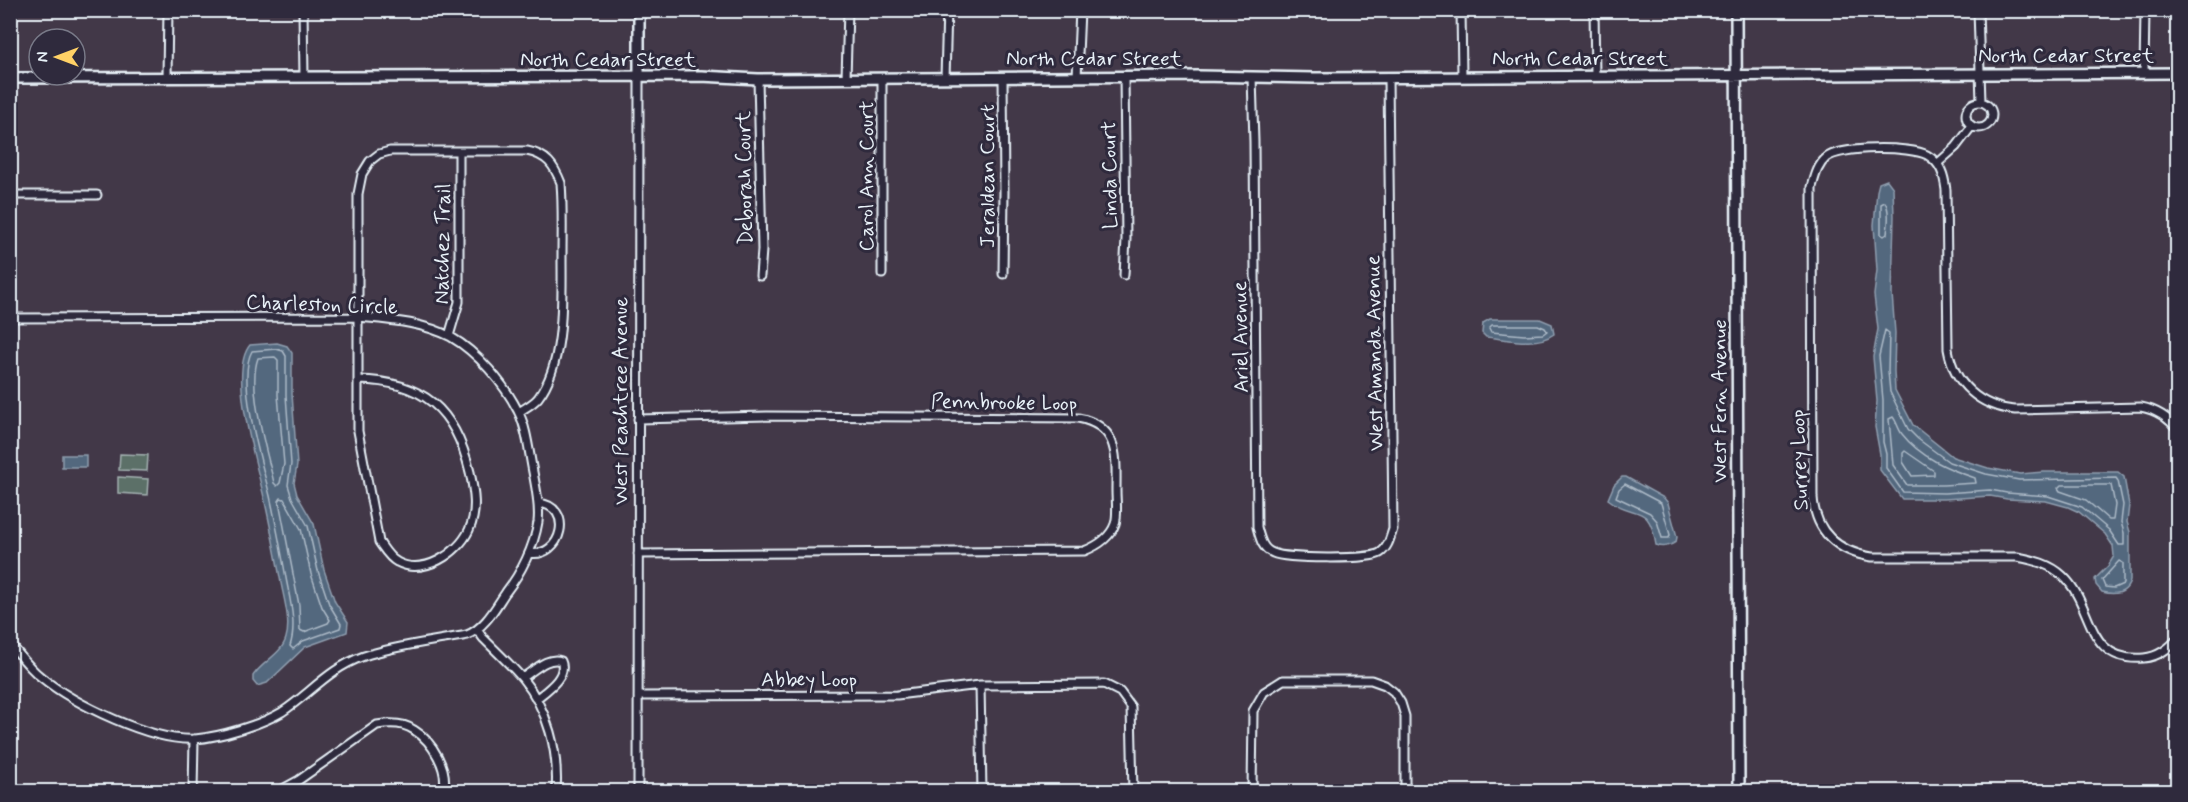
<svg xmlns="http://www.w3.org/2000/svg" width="2188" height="802" viewBox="0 0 2188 802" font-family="Mynerve,sans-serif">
<rect width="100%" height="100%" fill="#423848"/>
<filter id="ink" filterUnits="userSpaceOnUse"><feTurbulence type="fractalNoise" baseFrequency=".0167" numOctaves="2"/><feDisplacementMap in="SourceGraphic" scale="12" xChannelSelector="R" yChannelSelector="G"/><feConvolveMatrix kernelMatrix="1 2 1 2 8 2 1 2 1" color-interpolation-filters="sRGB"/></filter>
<g filter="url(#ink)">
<!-- green -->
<path fill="#5c6f68" stroke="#a2b0b0" stroke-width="1.5" d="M 120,454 L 148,455 L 147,471 L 119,470 Z
M 118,477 L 148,479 L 147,495 L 118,493 Z"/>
<!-- water -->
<path fill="#53677e" stroke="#8f9eaf" stroke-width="1.5" d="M 1887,180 L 1893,188 L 1894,216 L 1892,294 L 1895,333 L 1894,371 L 1895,390 L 1913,425 L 1953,457 L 1988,468 L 2020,474 L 2044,472 L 2118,472 L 2124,477 L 2129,505 L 2127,522 L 2130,532 L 2130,581 C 2126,595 2114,595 2102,592 L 2096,585 L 2095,579 L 2108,566 L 2114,556 L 2113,546 L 2105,534 L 2079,512 L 2068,507 L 2046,501 L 2007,499 L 1990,496 L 1944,499 L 1902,499 L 1880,470 L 1880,454 L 1875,427 L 1877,401 L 1873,357 L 1878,329 L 1874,295 L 1877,270 L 1874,225 L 1877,191 L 1879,183 Z
M 1490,319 L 1540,319 L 1552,324 L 1554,334 C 1536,347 1507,339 1486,337 L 1482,333 L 1483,323 Z
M 277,343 L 287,346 L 292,353 L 292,394 L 297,465 L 294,483 L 297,495 L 314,524 L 324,570 L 335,602 L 348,622 L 347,632 L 305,647 L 267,683 L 257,686 L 253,681 L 253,676 C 262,662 282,654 286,638 C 291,622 284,599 281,583 C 276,556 271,529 265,502 C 258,468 227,372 250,345 Z
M 62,455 L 86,455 L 86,467 L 62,467 Z
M 1622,477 L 1626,477 L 1664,498 L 1668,503 L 1677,537 L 1676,542 C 1671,546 1662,548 1656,545 C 1649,500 1634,520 1608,499 L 1614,485 Z"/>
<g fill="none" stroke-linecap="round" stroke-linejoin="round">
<!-- shore -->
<path stroke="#acbac7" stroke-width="1.5" d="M 1885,202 C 1890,210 1888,224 1887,234 L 1884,236 L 1881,234 L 1881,204 Z
M 1492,325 L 1538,325 L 1545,328 L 1547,331 L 1543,334 L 1524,335 L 1491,332 L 1489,328 Z
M 1885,330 L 1889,333 L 1888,371 L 1890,392 L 1908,429 L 1918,439 L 1949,462 L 1986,474 L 2019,480 L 2116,478 L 2118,481 L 2123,505 L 2121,522 L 2124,533 L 2124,545 L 2119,545 L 2109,530 L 2082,507 L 2048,496 L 2007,493 L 1990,490 L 1944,493 L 1903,492 L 1886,468 L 1886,454 L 1883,442 L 1883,400 L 1879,356 Z
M 276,349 L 283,351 L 286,356 L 286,395 L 291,464 L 288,485 L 292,498 L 308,526 L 318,571 L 329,604 L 341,624 L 340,628 L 303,641 L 293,649 L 290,646 C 297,625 290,600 286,578 C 281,550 276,523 270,496 C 262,464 236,379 252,351 Z
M 275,357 L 278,360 L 278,395 L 284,464 L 280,483 L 277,486 L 274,483 C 267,451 247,389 258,358 Z
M 1893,417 C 1897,422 1898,429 1902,434 C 1920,457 1948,469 1975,478 L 1976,483 L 1943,485 L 1907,485 L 1893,465 L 1889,419 Z
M 1905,451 L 1934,471 L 1934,475 L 1912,476 L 1903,462 L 1903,453 Z
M 1625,484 L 1661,503 L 1670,535 L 1669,538 L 1662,538 L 1657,521 L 1650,513 L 1616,497 L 1619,489 Z
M 2061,485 L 2111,485 L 2115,505 L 2113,520 L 2109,520 L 2086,500 L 2060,491 L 2058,488 Z
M 281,498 L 284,499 L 301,529 L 311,574 L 322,607 L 330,620 L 328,623 L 304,632 L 300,630 L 299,605 L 279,501 Z
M 2119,561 L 2123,563 L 2123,584 L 2114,588 L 2105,587 L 2102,580 Z"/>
<defs>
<path id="minor" d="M 303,10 L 304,77
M 1461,10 L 1462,76
M 1594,10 L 1595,76
M 1978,10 L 1981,102
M 2144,73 L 2145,10
M 167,77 L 168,10
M 1077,77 L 1080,10
M 1252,77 L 1254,142 L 1257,527 C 1260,538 1262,549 1273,553 C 1286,559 1369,560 1380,553 C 1388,548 1390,538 1393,529 L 1388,77
M 846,78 L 848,10
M 945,78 L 947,10
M 758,79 L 762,250 L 760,276
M1966 115a13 13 0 1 1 26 0a13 13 0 1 1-26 0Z
M 1938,163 L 1956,147 L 1972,126
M 10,195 L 97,195
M 882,274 L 882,78
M 1003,274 L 1004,192 L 1003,77
M 1124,275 L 1126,239 L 1124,76
M 10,318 L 358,317 C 389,320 423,322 451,337 C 477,352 504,383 518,411 C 527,428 529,453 533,472 C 536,488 540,506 538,522 C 534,547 521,573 506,592 C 495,608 485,628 467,635 C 435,641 395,646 364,656 C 328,669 311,693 282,712 C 260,725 220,737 195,739 C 152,742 74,704 41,677 C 29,668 20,655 10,643
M 449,336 L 459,302 L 459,151
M 358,380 C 423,381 455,409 470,472 C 474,491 478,511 469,530 C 458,554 423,576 397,562 C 389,558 384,549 379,542 L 358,431 L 358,194 L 362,174 L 370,161 L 379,154 L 390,151 L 527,151 C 547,155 554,165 561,183 C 563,208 562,233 562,258 C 562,300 565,363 538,398 C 533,404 525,408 519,412
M 2178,430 C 2168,417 2157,410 2141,407 L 2015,410 C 1980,407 1954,384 1948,349 L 1946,190 C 1944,175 1941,163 1927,155 C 1911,146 1839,146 1826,158 C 1817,166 1815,177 1812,187 L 1813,497 C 1815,532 1838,552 1872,557 L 2017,557 C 2034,560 2050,564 2063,576 C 2095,606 2084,663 2144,658 C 2157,657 2171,648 2178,637
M 529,553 C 562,559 575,506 538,503
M 638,554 L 1084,551 C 1097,546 1110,538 1115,524 C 1118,515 1116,501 1116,491 C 1116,457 1120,426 1078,418 L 767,416 L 638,419
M 478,631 L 483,638 C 496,651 510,664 522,678 C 548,709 559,752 556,792
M 522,678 C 534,671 547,656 561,661 C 568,676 547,690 536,699
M 980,685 L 982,792
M 638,696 L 897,695 L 980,685 L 1104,684 L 1120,692 L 1131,707 L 1133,792
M 193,792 L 194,739
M 277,792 L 299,780 L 377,725 C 389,723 403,722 414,730 C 432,741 450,770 443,792
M 638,792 L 639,77
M 1252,792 L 1253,711 L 1264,692 L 1283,680 L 1371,680 L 1385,685 L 1394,692 L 1401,703 L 1405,716 L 1405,792"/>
<path id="tertiary" d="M 1736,10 L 1739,792
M 639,77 L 639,10
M 10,78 L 701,76 L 758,79 L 1199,76 L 1314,78 L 2178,73"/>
</defs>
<!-- minor casing -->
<use href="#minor" stroke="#e8f1f8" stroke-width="11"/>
<!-- tertiary casing -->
<use href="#tertiary" stroke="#e8f1f8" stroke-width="14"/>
<!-- minor -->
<use href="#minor" stroke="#2f2a3d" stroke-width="7"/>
<!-- tertiary -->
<use href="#tertiary" stroke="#2f2a3d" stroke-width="9"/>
</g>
</g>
<g text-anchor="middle" stroke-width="6" stroke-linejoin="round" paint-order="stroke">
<!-- street labels -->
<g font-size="21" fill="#e8f1f8" stroke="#2f2a3d">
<text x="2066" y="62">North Cedar Street</text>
<text x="1094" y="65">North Cedar Street</text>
<text x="1580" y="65">North Cedar Street</text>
<text x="608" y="66">North Cedar Street</text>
<text transform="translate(1109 175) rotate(-91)" y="7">Linda Court</text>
<text transform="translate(866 176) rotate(-90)" y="7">Carol Ann Court</text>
<text transform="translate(987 176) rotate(-90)" y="7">Jeraldean Court</text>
<text transform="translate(744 178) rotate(-91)" y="7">Deborah Court</text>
<text transform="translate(442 244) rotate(-89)" y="7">Natchez Trail</text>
<text transform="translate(322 304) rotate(2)" y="7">Charleston Circle</text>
<text transform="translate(1240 337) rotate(-91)" y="7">Ariel Avenue</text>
<text transform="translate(1374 353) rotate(-91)" y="7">West Amanda Avenue</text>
<text transform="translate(620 401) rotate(-90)" y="7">West Peachtree Avenue</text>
<text transform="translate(1719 401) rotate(-90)" y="7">West Fern Avenue</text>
<text transform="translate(1004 402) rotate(1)" y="7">Pennbrooke Loop</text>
<text transform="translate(1799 460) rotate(-92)" y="7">Surrey Loop</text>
<text x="809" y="686">Abbey Loop</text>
</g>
</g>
<!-- margin -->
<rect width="2188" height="802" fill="none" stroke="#2f2a3d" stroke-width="36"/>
<rect x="18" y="18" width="2152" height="766" fill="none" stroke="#e8f1f8" stroke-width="2" filter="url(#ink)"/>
<!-- north arrow -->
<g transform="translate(57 57) rotate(270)"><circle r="28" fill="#2f2a3d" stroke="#797a88" stroke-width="1.5"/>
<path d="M0-4.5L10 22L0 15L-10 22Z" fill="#ffd166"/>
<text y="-9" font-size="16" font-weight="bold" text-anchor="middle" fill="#e8f1f8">N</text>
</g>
</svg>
